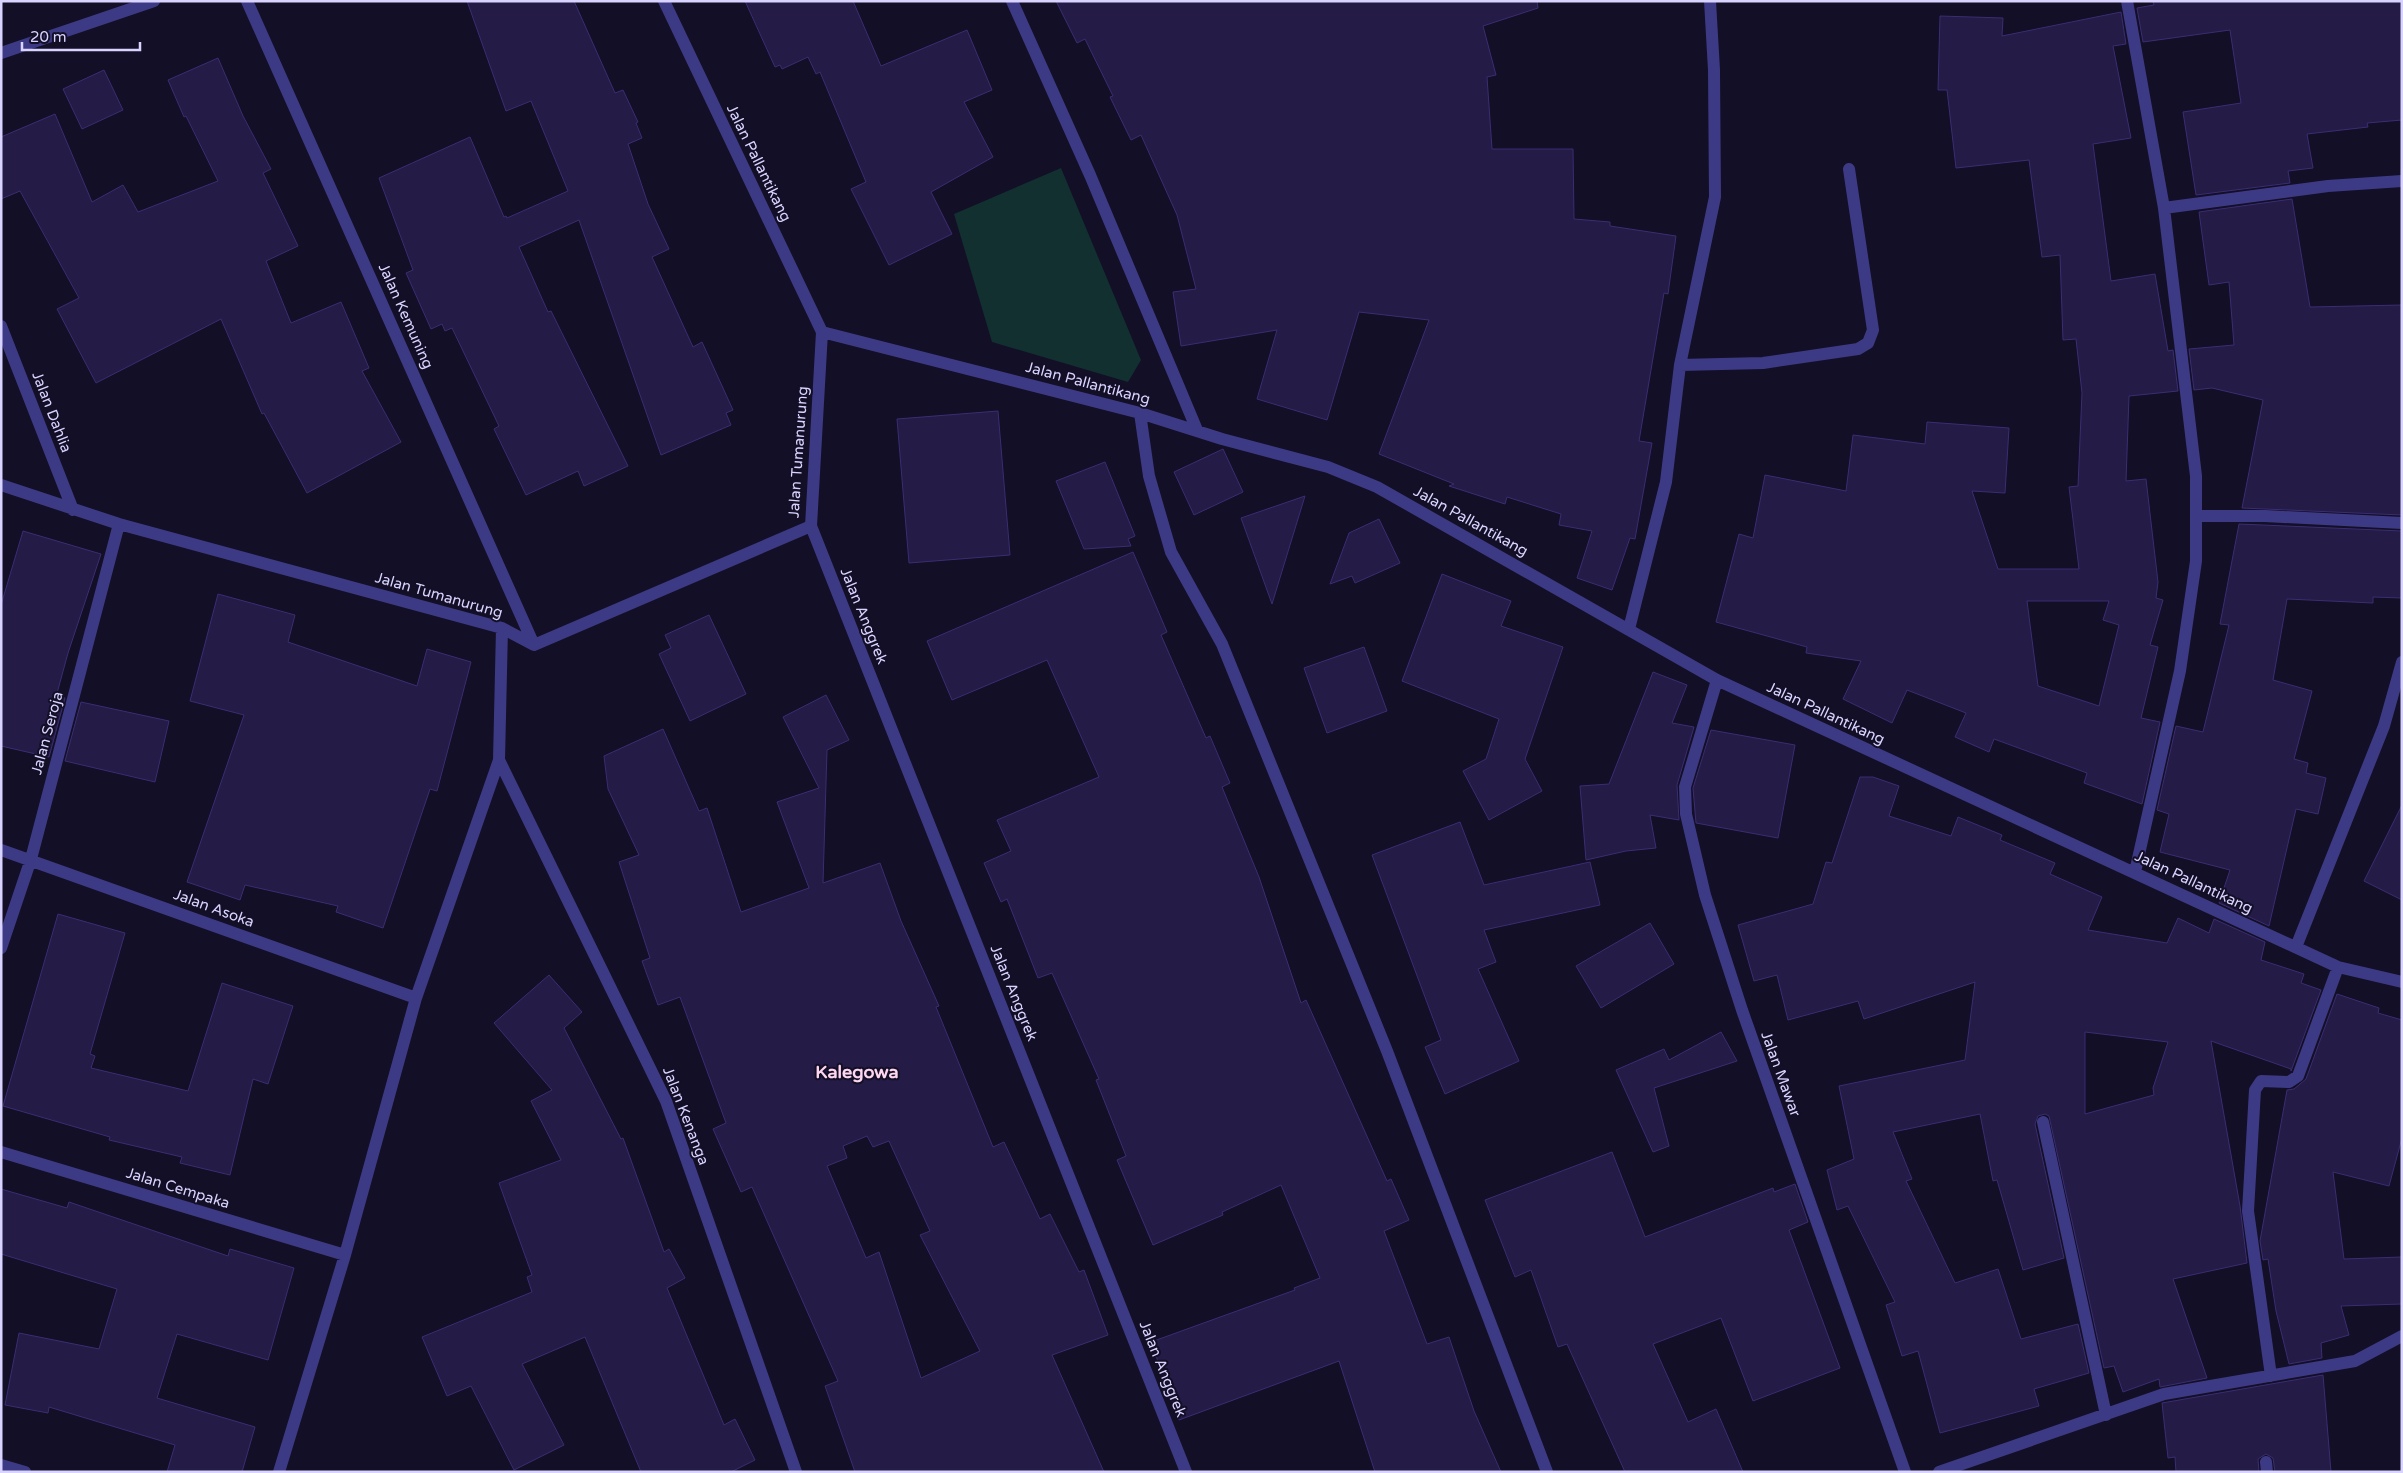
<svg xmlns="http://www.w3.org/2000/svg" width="2403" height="1473" viewBox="0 0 2403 1473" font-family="'Varela Round',sans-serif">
<rect width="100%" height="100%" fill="#130f26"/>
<!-- green -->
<path fill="#12302f" d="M 1061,168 L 1141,360 L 1128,382 L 992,342 L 954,214 Z"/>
<!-- building -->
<path fill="#241b47" stroke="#3b2d73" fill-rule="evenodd" d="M 467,1 L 574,1 L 615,93 L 623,90 L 638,122 L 636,123 L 642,138 L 628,144 L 648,204 L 669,249 L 652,257 L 693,347 L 702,342 L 733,410 L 726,413 L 731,425 L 661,455 L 579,220 L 519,247 L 548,312 L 551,311 L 628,466 L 584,486 L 578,471 L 526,495 L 494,429 L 499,426 L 452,328 L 445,331 L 442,324 L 431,329 L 406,273 L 413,270 L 379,178 L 470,137 L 504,217 L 506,216 L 507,218 L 568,191 L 531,101 L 506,111 Z
M 745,1 L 853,1 L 881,66 L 967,30 L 992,90 L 964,102 L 993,157 L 931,192 L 952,234 L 889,265 L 851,189 L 866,182 L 820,72 L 816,74 L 808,57 L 782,69 L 780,65 L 775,67 Z
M 1056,1 L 1537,1 L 1538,8 L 1483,26 L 1496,75 L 1487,77 L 1492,149 L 1573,149 L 1574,219 L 1610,222 L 1610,226 L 1676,236 L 1668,294 L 1664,293 L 1639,441 L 1652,443 L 1635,539 L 1630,538 L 1612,590 L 1577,578 L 1592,531 L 1559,525 L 1561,514 L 1507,497 L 1505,504 L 1449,486 L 1454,484 L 1379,454 L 1429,320 L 1359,312 L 1327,420 L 1257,399 L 1277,330 L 1181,346 L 1173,292 L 1196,289 L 1177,215 L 1141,135 L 1131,140 L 1110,97 L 1113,96 L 1085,39 L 1077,43 Z
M 2153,1 L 2402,1 L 2402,120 L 2367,123 L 2368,127 L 2307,134 L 2313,168 L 2288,171 L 2290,183 L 2196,195 L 2183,112 L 2241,103 L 2230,30 L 2143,42 L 2137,8 L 2154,5 Z
M 2121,12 L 2126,44 L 2113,46 L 2131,138 L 2093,144 L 2111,281 L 2155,274 L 2168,351 L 2173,350 L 2178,391 L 2129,396 L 2126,481 L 2146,479 L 2158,582 L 2156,598 L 2163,600 L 2150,645 L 2158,647 L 2141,718 L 2160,722 L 2142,804 L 2084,783 L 2087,773 L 1994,739 L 1989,752 L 1955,737 L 1966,713 L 1907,690 L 1892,723 L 1843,699 L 1861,661 L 1806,653 L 1807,647 L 1716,622 L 1739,534 L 1753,538 L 1765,475 L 1846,491 L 1853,435 L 1925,444 L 1927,422 L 2009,428 L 2005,493 L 1972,491 L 1998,569 L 2079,569 L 2069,487 L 2078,486 L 2082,393 L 2076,339 L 2063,340 L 2060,255 L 2042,257 L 2029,160 L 1956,168 L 1947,90 L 1938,90 L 1940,16 L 2003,18 L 2002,36 ZM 2027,601 L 2109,601 L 2103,620 L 2119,625 L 2099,706 L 2038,686 Z
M 218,58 L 243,116 L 271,169 L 263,173 L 298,246 L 266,261 L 291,323 L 341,302 L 369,368 L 362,371 L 401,442 L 307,493 L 264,413 L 262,414 L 221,319 L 96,383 L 57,309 L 79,298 L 20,191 L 1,199 L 1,137 L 55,114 L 92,202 L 123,185 L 138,212 L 218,181 L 186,116 L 184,117 L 168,80 Z
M 104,70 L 123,110 L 82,129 L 63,89 Z
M 2292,199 L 2310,307 L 2402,305 L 2402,515 L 2242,508 L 2263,400 L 2212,388 L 2194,390 L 2189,349 L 2234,345 L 2229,282 L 2209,285 L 2199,212 Z
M 998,411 L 1010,555 L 909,563 L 897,419 Z
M 1223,449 L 1243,492 L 1194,515 L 1174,472 Z
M 1105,462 L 1135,536 L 1128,539 L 1131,546 L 1084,549 L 1056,481 Z
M 1305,496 L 1272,604 L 1241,518 Z
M 1379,519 L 1400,563 L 1355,583 L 1352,576 L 1330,584 L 1349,533 Z
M 2239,524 L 2402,531 L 2402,598 L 2373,597 L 2373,603 L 2287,599 L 2273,680 L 2312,691 L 2294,759 L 2308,763 L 2306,773 L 2326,778 L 2318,814 L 2296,809 L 2269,926 L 2219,903 L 2230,870 L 2160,852 L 2169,814 L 2157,810 L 2176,726 L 2203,732 L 2229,625 L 2220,624 Z
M 23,531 L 101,554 L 68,653 L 56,697 L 65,698 L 49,757 L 1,746 L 1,605 Z
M 1133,552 L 1167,632 L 1161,635 L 1206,738 L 1210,736 L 1230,783 L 1222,787 L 1259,877 L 1301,1003 L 1306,1000 L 1387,1181 L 1391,1179 L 1409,1220 L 1384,1231 L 1427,1344 L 1449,1337 L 1474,1411 L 1501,1472 L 1375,1472 L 1339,1361 L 1179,1420 L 1151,1342 L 1295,1290 L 1294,1288 L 1320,1278 L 1281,1185 L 1222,1212 L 1223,1215 L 1153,1245 L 1117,1160 L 1126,1156 L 1096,1080 L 1099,1079 L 1052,973 L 1038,978 L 1007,899 L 1001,902 L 984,863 L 1011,851 L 997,820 L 1099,777 L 1047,660 L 952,700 L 927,641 Z
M 1442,574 L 1511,601 L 1501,626 L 1563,647 L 1525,759 L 1542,791 L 1489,820 L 1463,771 L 1486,759 L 1499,719 L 1402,681 Z
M 218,594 L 295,615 L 288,642 L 417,686 L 427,649 L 471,662 L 437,791 L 430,789 L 383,928 L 336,912 L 338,906 L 245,885 L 240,900 L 187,882 L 244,715 L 190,701 Z
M 709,615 L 746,694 L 690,721 L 659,654 L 671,648 L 665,635 Z
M 1364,647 L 1387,711 L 1327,733 L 1304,668 Z
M 1653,672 L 1687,685 L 1672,723 L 1694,727 L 1677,785 L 1679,820 L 1650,815 L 1656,848 L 1626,851 L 1586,860 L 1580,786 L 1609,784 Z
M 826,695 L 849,740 L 827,750 L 823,883 L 880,863 L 901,921 L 939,1006 L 936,1007 L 993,1147 L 1004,1142 L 1040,1219 L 1050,1214 L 1079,1272 L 1084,1270 L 1108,1335 L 1052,1355 L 1104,1472 L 855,1472 L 825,1386 L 838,1381 L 752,1187 L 741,1192 L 713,1129 L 726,1123 L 680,997 L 658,1005 L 642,961 L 650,958 L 619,862 L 639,855 L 608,789 L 604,756 L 663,729 L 699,811 L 707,808 L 741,912 L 809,888 L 777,802 L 819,788 L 783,717 ZM 867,1136 L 873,1147 L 889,1141 L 930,1231 L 920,1235 L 980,1351 L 921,1378 L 879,1252 L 866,1258 L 827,1166 L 847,1158 L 843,1146 Z
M 81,702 L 169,721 L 155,782 L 65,761 Z
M 1711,730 L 1795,745 L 1778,838 L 1696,823 L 1693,788 Z
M 1860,777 L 1873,777 L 1899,786 L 1889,816 L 1951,836 L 1958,817 L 2002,835 L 2000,840 L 2055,863 L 2050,874 L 2102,897 L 2088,930 L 2167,943 L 2178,918 L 2209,933 L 2214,919 L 2265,942 L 2261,960 L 2304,974 L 2301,983 L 2321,990 L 2291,1071 L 2291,1069 L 2211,1041 L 2240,1206 L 2247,1263 L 2173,1279 L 2207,1378 L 2160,1387 L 2159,1379 L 2123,1392 L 2114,1366 L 2104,1368 L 2049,1116 L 2045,1114 L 2038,1116 L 2035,1124 L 2064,1258 L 2023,1270 L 1997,1180 L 1993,1181 L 1980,1114 L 1893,1132 L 1912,1179 L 1906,1181 L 1955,1283 L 1998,1269 L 2021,1339 L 2078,1324 L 2089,1373 L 2034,1389 L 2039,1406 L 1940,1433 L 1918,1351 L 1902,1356 L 1886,1305 L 1895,1302 L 1848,1206 L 1837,1210 L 1827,1170 L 1854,1159 L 1839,1086 L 1965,1060 L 1975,982 L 1864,1019 L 1858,1001 L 1788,1020 L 1777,975 L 1754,981 L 1738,925 L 1813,904 L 1826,862 L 1832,863 ZM 2085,1032 L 2168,1042 L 2153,1088 L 2154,1095 L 2085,1114 Z
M 2402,805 L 2402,900 L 2364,881 Z
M 1460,822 L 1484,885 L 1590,862 L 1600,905 L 1484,930 L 1496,962 L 1478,969 L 1519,1061 L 1445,1094 L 1425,1047 L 1441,1040 L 1372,855 Z
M 58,914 L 125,933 L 90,1054 L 95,1056 L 91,1068 L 188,1091 L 222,983 L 293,1006 L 268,1084 L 253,1079 L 230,1175 L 180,1163 L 182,1157 L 109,1140 L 110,1137 L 3,1106 Z
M 1650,923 L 1674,964 L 1601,1008 L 1576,966 Z
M 549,975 L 582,1012 L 564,1028 L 621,1139 L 623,1138 L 664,1252 L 669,1249 L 685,1278 L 667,1288 L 724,1425 L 735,1419 L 755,1460 L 731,1472 L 641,1472 L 585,1337 L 522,1364 L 564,1445 L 514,1470 L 471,1386 L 447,1396 L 422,1337 L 532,1292 L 527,1277 L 532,1275 L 499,1183 L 561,1160 L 531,1101 L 552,1090 L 494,1023 Z
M 2337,994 L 2379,1008 L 2378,1013 L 2402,1020 L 2402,1138 L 2389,1186 L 2333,1172 L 2344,1259 L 2402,1257 L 2402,1304 L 2341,1306 L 2349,1335 L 2321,1343 L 2322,1358 L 2289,1364 L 2276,1311 L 2268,1259 L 2263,1260 L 2260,1241 L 2287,1090 L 2294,1089 L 2306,1079 Z
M 1721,1032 L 1737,1061 L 1654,1088 L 1669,1146 L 1653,1152 L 1616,1070 L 1664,1049 L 1669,1060 Z
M 1612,1152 L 1645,1237 L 1773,1188 L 1774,1192 L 1795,1184 L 1808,1222 L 1789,1230 L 1840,1368 L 1753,1401 L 1721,1318 L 1653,1344 L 1688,1422 L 1716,1409 L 1743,1472 L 1625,1472 L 1567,1344 L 1558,1347 L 1531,1270 L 1515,1277 L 1485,1200 Z
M 1,1189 L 67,1208 L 69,1202 L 228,1256 L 230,1249 L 294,1268 L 268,1360 L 177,1334 L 157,1398 L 255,1427 L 242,1472 L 167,1472 L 175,1445 L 49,1407 L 48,1413 L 5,1405 L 19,1333 L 99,1349 L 117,1289 L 1,1254 Z
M 2323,1375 L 2331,1472 L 2275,1472 L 2273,1458 L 2266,1454 L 2258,1459 L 2259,1472 L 2176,1472 L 2175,1457 L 2168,1458 L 2162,1403 Z"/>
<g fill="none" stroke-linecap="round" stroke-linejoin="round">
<!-- minor -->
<path stroke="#3d3a85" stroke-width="12" d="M 247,1 L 534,645
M 1012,1 L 1090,175 L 1197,430
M 2127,1 L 2164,208 L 2328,186 L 2402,181
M 1,53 L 154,1
M 1,326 L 73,510
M 822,332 L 1140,413 L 1222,439 L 1328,467 L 1377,487 L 1717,680 L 2338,967 L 2402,982
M 1680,365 L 1763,363 L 1858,349 L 1868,343 L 1873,330 L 1849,169
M 1140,413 L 1149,476 L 1171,552 L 1222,644 L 1387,1051 L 1547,1472
M 1,485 L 119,524 L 502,628 L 534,645
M 2197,516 L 2265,516 L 2402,523
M 811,526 L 1186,1472
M 1629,629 L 1666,482 L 1680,365 L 1715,197 L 1714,70 L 1710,1
M 534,645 L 811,526 L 822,332 L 664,1
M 1717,680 L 1685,787 L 1686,814 L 1705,895 L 1742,1010 L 1905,1472
M 499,760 L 666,1101 L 796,1472
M 1,850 L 416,998
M 2135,872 L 2180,671 L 2196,561 L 2196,476 L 2164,208
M 2296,947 L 2384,726 L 2402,662
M 1,948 L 31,859 L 119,524
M 2043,1122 L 2106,1415
M 1,1152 L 345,1255
M 2271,1376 L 2248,1211 L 2255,1090 L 2261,1081 L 2289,1082 L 2298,1076 L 2338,967
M 2266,1462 L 2267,1472
M 1,1465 L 25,1472
M 279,1472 L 345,1255 L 416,998 L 499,760 L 502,628
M 1939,1472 L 2164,1394 L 2355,1361 L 2402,1336"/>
</g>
<g text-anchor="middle" stroke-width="4" stroke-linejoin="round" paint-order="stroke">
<!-- street labels -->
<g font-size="15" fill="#d9d4ff" stroke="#130f26">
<text transform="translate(759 163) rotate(64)" y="5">Jalan Pallantikang</text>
<text transform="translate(406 316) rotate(66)" y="5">Jalan Kemuning</text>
<text transform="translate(1088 383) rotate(15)" y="5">Jalan Pallantikang</text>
<text transform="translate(52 412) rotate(69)" y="5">Jalan Dahlia</text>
<text transform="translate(798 452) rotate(-86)" y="5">Jalan Tumanurung</text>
<text transform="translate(1471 521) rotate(29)" y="5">Jalan Pallantikang</text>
<text transform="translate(439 595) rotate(16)" y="5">Jalan Tumanurung</text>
<text transform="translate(864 616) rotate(68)" y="5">Jalan Anggrek</text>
<text transform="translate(1826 713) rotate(25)" y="5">Jalan Pallantikang</text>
<text transform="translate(47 733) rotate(-75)" y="5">Jalan Seroja</text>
<text transform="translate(2194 882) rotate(25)" y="5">Jalan Pallantikang</text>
<text transform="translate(214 908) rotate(20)" y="5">Jalan Asoka</text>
<text transform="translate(1014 993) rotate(68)" y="5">Jalan Anggrek</text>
<text transform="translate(1781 1074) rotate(70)" y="5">Jalan Mawar</text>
<text transform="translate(686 1116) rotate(69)" y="5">Jalan Kenanga</text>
<text transform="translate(178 1188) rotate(17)" y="5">Jalan Cempaka</text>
<text transform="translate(1163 1369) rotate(68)" y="5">Jalan Anggrek</text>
</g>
<!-- quarter labels -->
<g font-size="18" font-weight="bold" fill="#ffd6f0" stroke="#130f26">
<text x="857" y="1078">Kalegowa</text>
</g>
</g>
<!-- border -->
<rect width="2403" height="1473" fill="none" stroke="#d9d4ff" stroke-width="5"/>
<!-- scale -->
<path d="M22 42v8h118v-8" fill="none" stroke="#d9d4ff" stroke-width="2.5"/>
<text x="30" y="42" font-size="15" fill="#d9d4ff" stroke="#130f26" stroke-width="4" paint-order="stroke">20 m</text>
</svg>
